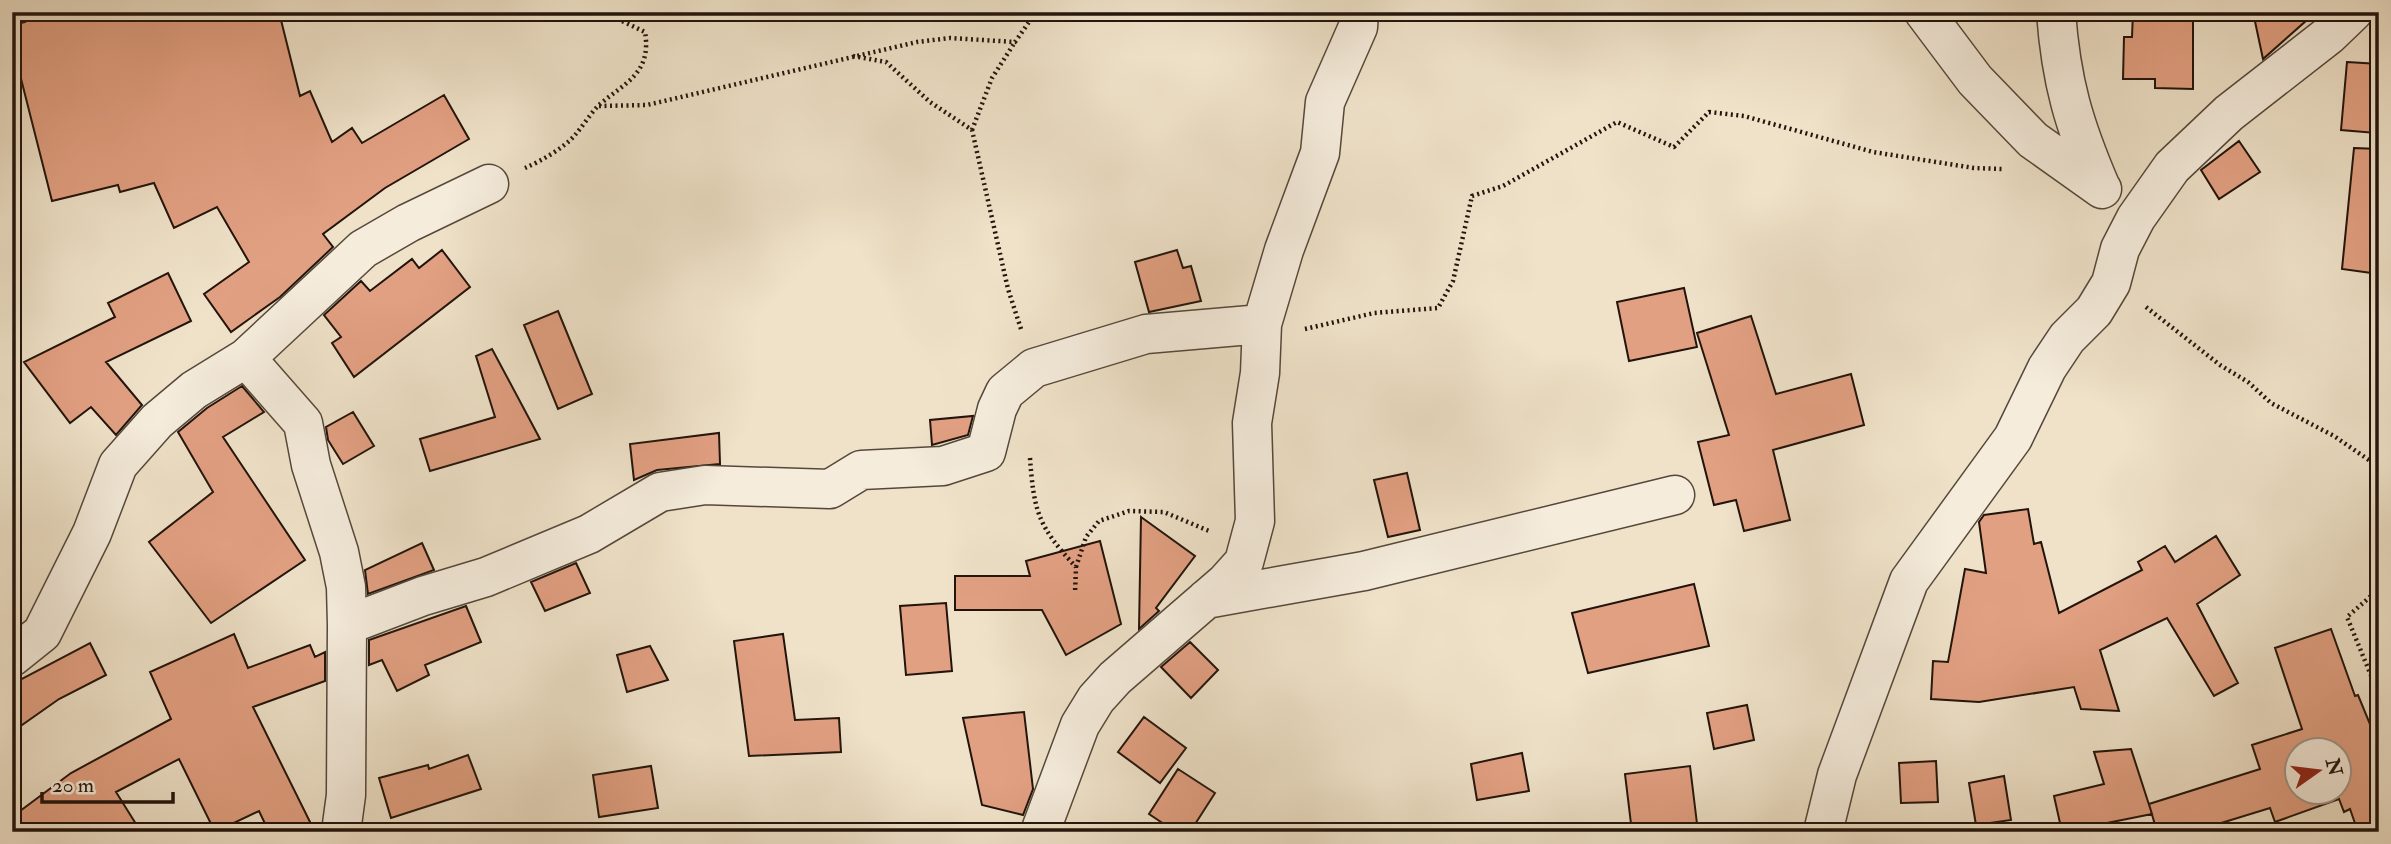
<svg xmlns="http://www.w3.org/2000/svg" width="2391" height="844" viewBox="0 0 2391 844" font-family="'IM FELL Double Pica',serif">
<rect width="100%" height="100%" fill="#efe2c9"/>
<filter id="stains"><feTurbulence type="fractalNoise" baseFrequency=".00286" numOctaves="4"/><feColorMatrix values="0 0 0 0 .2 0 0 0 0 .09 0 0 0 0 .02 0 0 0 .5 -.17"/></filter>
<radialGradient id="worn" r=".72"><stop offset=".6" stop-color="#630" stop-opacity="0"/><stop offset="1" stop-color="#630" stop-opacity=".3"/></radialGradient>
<!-- building -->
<path fill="#e2a082" stroke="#22140c" stroke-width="2" fill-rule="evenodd" d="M 22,12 L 279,12 L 300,96 L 310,91 L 332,142 L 352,128 L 362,143 L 444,95 L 469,139 L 385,188 L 323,234 L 333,247 L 280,297 L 231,332 L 204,294 L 249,262 L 217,207 L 174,228 L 154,183 L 120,192 L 118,185 L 52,201 L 17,63 L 12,64 L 12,25 L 25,22 Z
M 2133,12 L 2193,12 L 2193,89 L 2155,88 L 2155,79 L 2123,79 L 2124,37 L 2132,37 Z
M 2253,12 L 2316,12 L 2263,59 Z
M 2347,62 L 2379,64 L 2376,133 L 2341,130 Z
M 2239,141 L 2260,172 L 2219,199 L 2201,170 Z
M 2354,148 L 2379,149 L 2379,274 L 2342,269 Z
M 442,250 L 470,287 L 354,377 L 332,343 L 341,337 L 324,315 L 361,281 L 370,291 L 412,259 L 419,268 Z
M 1177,250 L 1183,268 L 1191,266 L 1201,301 L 1149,312 L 1135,262 Z
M 168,273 L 191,321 L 106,362 L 142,405 L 116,435 L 91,407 L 70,423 L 24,362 L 115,317 L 108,303 Z
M 1684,288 L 1697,347 L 1629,361 L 1617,302 Z
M 558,311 L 592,394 L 558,409 L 524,325 Z
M 1751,316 L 1776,394 L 1851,374 L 1864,425 L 1773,450 L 1790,520 L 1744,531 L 1736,500 L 1714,505 L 1698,442 L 1729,435 L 1697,333 Z
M 492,349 L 540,439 L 430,471 L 420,439 L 495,417 L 476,356 Z
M 242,386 L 264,412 L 223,437 L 305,560 L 211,623 L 149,542 L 213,492 L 178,432 L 207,408 Z
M 353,412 L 374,446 L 343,464 L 328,440 L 326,427 Z
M 973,416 L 968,435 L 932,445 L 930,420 Z
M 719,433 L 720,464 L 657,470 L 634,480 L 630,444 Z
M 1407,473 L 1420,530 L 1388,537 L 1374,480 Z
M 2028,509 L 2034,544 L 2041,542 L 2059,613 L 2142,570 L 2138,562 L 2165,546 L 2175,562 L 2216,536 L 2240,575 L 2197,604 L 2238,683 L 2214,696 L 2167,618 L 2100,650 L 2119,711 L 2081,709 L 2074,687 L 1979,702 L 1931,699 L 1933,661 L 1948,662 L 1965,569 L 1986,573 L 1979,522 L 1984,515 Z
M 1141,517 L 1195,556 L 1156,608 L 1159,611 L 1139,629 Z
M 1100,541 L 1121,624 L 1066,655 L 1042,610 L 955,610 L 955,576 L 1030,576 L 1026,561 Z
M 422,543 L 434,570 L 368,594 L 365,570 Z
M 576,563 L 590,593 L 545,611 L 531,582 Z
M 1694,584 L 1709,646 L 1588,673 L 1572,613 Z
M 946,603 L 952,671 L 906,675 L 900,606 Z
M 466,606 L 481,642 L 425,665 L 429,675 L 397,691 L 382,660 L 369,665 L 369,640 Z
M 2331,629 L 2355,696 L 2358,695 L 2379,746 L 2379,832 L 2358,832 L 2350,809 L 2344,812 L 2339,799 L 2275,822 L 2270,808 L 2192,832 L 2157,832 L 2149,804 L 2260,769 L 2252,745 L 2302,729 L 2275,648 ZM 2297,750 L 2339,750 L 2339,792 L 2297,792 Z
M 234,634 L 248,668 L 310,645 L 315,657 L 325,652 L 325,681 L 253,707 L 315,832 L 269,832 L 259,811 L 215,832 L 179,759 L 116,792 L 141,832 L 12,832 L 12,817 L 71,773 L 171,719 L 150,672 Z
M 783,634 L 795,720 L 839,718 L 841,752 L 749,756 L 734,641 Z
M 1190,642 L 1218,670 L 1191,698 L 1161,667 Z
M 90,643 L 106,675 L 59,699 L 12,732 L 12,684 Z
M 650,646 L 668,680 L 627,692 L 617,655 Z
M 1747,705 L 1754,740 L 1714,749 L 1707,713 Z
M 1024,712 L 1033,789 L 1023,815 L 982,805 L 963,718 Z
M 1144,717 L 1186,748 L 1160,783 L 1118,752 Z
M 2131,749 L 2152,814 L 2062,832 L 2054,796 L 2104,784 L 2094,752 Z
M 1522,753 L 1529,791 L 1477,800 L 1471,764 Z
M 468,755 L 481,789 L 391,818 L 379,778 L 428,765 L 429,769 Z
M 1936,761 L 1938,802 L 1901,803 L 1899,763 Z
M 651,766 L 658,808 L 599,817 L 593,775 Z
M 1690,766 L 1698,832 L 1632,832 L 1625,774 Z
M 1178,769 L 1215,793 L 1190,832 L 1176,832 L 1149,814 Z
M 2004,776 L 2011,820 L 1976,825 L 1969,783 Z"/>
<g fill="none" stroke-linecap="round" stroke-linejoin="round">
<defs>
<path id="minor" d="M 1924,12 L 1975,80 L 2033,140 L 2102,189
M 2056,12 C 2061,82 2074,125 2101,188
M 246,358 L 303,423 L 311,465 L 339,552 L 346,587 L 347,625 L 346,795 L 341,832
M 1206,599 L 1364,571 L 1675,495
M 347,625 L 423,596 L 486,577 L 589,534 L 660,492 L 705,485 L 830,489 L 861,470 L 943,466 L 986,452 L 997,409 L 1005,392 L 1034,368 L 1146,334 L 1262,324
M 12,657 L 42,633 L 92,533 L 118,465 L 157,421 L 194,390 L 246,358 L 363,249 L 408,223 L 489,184
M 1040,832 L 1080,725 L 1096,699 L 1115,678 L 1226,582 L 1244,562 L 1255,521 L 1252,423 L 1260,373 L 1262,324 L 1284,250 L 1320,153 L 1325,102 L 1358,27 L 1359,12
M 1823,832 L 1837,775 L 1909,581 L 2013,438 L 2047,368 L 2067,338 L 2094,311 L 2111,283 L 2120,249 L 2136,218 L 2172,167 L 2229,113 L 2329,35 L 2353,12"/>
</defs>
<!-- minor casing -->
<use href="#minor" stroke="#55483b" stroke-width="41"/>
<!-- path -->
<path stroke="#22140c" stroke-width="4.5" stroke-dasharray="2 3.5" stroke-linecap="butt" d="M 853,56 L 886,62 L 930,102 L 972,130 L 1008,289 L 1021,329
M 599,106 L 647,105 L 917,42 L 950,38 L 1015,42 L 1036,12
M 972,130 L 992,78 L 1015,42
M 525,168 C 541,161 564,148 575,135 C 583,126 590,114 599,105 C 624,83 652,74 645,32 L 622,21 L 624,12
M 2146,307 L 2220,365 L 2248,382 L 2271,403 L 2334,436 L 2379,467
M 1305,329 L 1374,313 L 1438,308 L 1453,281 L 1472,196 L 1503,186 L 1617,122 L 1674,147 L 1709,112 L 1744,116 L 1873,152 L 1974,168 L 2002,169
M 1030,458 C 1034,512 1038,526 1076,567 L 1075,593
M 1076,567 L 1086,537 L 1099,521 L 1129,511 L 1164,512 L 1209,531
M 2379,589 L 2347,617 L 2379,695"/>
<!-- minor -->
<use href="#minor" stroke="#f5ecdc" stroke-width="38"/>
</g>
<!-- margin -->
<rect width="2391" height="844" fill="none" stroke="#efe2c9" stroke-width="42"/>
<rect x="14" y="14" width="2363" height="816" fill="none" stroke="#22140c" stroke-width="3.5"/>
<rect x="21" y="21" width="2349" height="802" fill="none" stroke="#22140c" stroke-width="2"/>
<!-- north arrow -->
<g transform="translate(2318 771) rotate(76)"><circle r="33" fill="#f5ecdc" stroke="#a19689" stroke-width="2"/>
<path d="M0-5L12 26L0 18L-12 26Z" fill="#8f2418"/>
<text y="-10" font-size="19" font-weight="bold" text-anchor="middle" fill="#22140c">N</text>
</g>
<!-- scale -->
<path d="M42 792v10h131v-10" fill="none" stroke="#22140c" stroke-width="3.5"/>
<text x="52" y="792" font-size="21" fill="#22140c" stroke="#f5ecdc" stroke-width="5" paint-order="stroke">20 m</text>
<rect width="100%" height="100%" filter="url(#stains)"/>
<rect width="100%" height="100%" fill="url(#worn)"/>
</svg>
